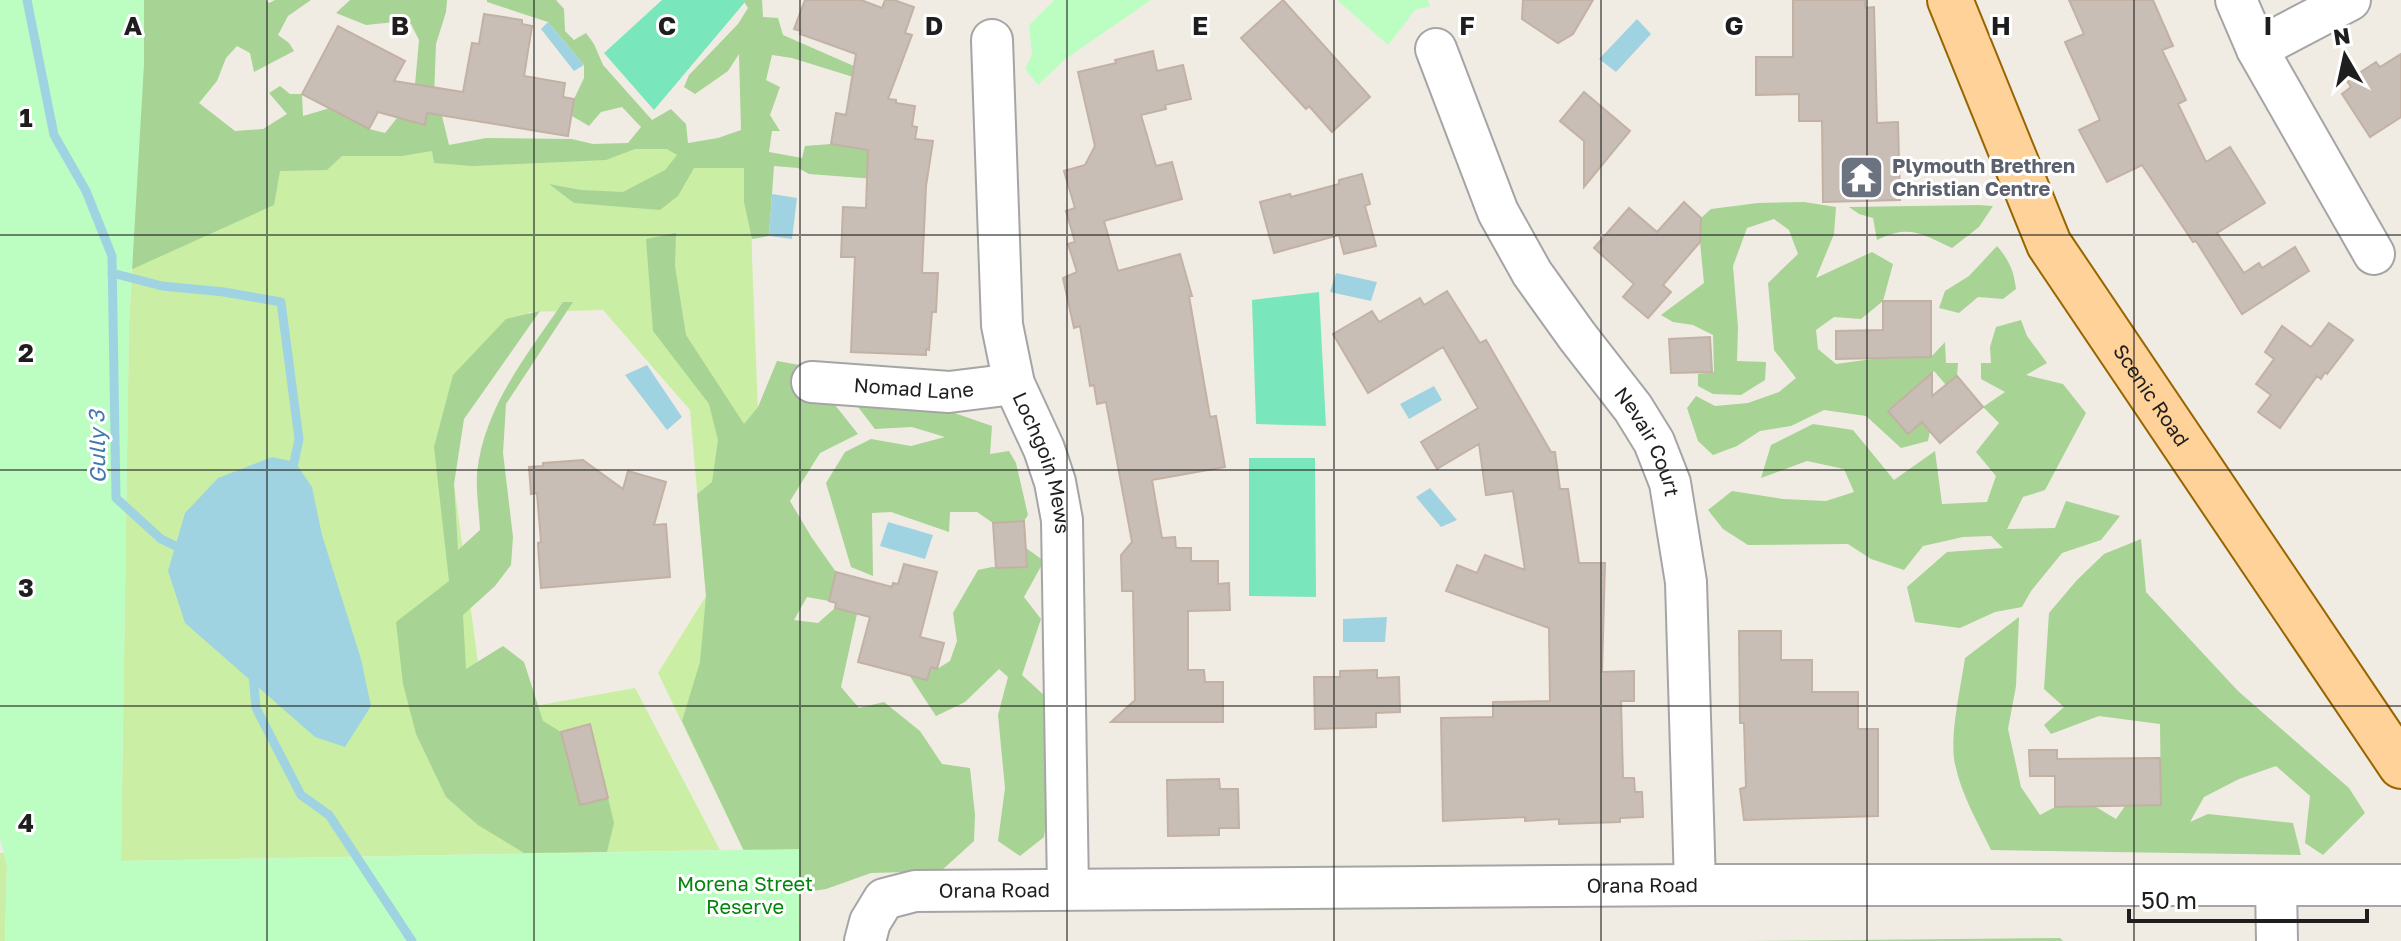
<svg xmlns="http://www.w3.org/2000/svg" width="2401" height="941" viewBox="0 0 2401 941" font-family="'Golos Text',sans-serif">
<rect width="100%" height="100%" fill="#f0ece3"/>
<!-- grass -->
<path fill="#caefa4" d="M 751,143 L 752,257 L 775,850 L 743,849 L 658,673 L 706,596 L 690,410 L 603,310 L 529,312 L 458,415 L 454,484 L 485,715 L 635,688 L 720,850 L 121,861 L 129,323 L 140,147 Z
M 0,853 L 4,853 L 7,865 L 5,941 L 0,941 Z"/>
<!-- forest -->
<path fill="#a7d394" d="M 27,0 L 266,0 L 269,3 L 275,0 L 311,0 L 288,16 L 278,35 L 289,43 L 294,51 L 254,72 L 250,53 L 237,46 L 226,58 L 217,81 L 199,103 L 235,131 L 263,129 L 287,114 L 269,93 L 280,86 L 290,94 L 302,94 L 303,116 L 330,108 L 369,129 L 385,133 L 397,118 L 425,124 L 430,87 L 415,85 L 419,40 L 411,24 L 395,22 L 366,25 L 336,13 L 350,0 L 447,0 L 446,12 L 436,44 L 434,96 L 442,116 L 449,145 L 486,138 L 572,139 L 593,144 L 628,143 L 641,127 L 622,107 L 601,112 L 589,126 L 572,116 L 574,99 L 584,78 L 584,65 L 548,22 L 487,2 L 487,0 L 556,0 L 564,9 L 565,31 L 574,40 L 586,33 L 594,44 L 603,65 L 652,120 L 671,109 L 686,124 L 688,143 L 718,138 L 741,130 L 739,54 L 728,71 L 695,94 L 684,87 L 689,75 L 738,24 L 748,8 L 743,0 L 762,0 L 763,17 L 778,18 L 783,35 L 856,67 L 866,81 L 792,58 L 772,55 L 766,80 L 780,87 L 770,115 L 780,131 L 772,131 L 769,152 L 802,158 L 805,146 L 831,144 L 878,152 L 875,179 L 809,174 L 798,168 L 774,166 L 769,236 L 752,239 L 744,202 L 744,168 L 694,168 L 678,196 L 660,210 L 574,203 L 549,184 L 581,190 L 623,192 L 665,170 L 677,155 L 667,149 L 635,149 L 606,160 L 473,166 L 434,163 L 432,151 L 402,156 L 342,156 L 327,170 L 280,171 L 274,205 L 126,272 Z
M 1804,202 L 1836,207 L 1834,234 L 1816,278 L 1872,252 L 1893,264 L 1883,301 L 1861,319 L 1834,317 L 1816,330 L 1818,349 L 1836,364 L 1872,359 L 1931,357 L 1945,342 L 1946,363 L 1958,363 L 1957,376 L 1946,385 L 1934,371 L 1888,410 L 1908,434 L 1922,422 L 1930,431 L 1928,441 L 1901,448 L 1866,416 L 1824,410 L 1791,426 L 1760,431 L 1737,446 L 1713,455 L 1698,441 L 1687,408 L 1696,396 L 1715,406 L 1748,403 L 1779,392 L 1796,378 L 1774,350 L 1768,283 L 1798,254 L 1789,230 L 1774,219 L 1747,228 L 1733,266 L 1738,327 L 1737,361 L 1766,362 L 1765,380 L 1741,395 L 1713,394 L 1698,386 L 1698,374 L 1714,372 L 1713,335 L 1693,325 L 1673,322 L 1661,315 L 1704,283 L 1700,242 L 1701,218 L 1711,209 L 1758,203 Z
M 1979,205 L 1993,206 L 1979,227 L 1952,248 C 1922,234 1909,224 1877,240 L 1873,218 L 1859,214 L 1849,207 Z
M 676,233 L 675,266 L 686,335 L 744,424 L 758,407 L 777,361 L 811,367 L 835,405 L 858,434 L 820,453 L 790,501 L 812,538 L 836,572 L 829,601 L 807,597 L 794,620 L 818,623 L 835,608 L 857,614 L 841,687 L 859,708 L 884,702 L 920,731 L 942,764 L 970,768 L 975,815 L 974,841 L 941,871 L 871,873 L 826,889 L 800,893 L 769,885 L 743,849 L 682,721 L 700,662 L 706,596 L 697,494 L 712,482 L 718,440 L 709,404 L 653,331 L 646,239 Z
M 1997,246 C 2009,260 2014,271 2016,289 L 2003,299 L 1978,297 L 1959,313 L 1939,308 L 1945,291 L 1969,276 Z
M 563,302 L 573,302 L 506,404 L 503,453 L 513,537 L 511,565 L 495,586 L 463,615 L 466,669 L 503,646 L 524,662 L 543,721 L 561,732 L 580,805 L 608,798 L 614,823 L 607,852 L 524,853 L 478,825 L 446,797 L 416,734 L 403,684 L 396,622 L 449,581 L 434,447 L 453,375 L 506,319 L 540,311 L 464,419 L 454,484 L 458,550 L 480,530 C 479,511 476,491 477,473 C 484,407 527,355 563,302 Z
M 2021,320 L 2027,336 L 2047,363 L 2026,375 L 2063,384 L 2086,413 L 2045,490 L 2023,497 L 2007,529 L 2055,528 L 2066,501 L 2120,516 L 2101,540 L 2062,553 L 2031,591 L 2022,607 L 1995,612 L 1960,628 L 1915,622 L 1907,587 L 1947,552 L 2003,548 L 1991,536 L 1963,537 L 1923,546 L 1904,570 L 1871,559 L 1848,544 L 1748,545 L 1723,529 L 1708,510 L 1732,491 L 1783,499 L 1826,501 L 1854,492 L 1844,469 L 1807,461 L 1761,478 L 1771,445 L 1813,424 L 1853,430 L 1894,480 L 1935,451 L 1942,504 L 1987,502 L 1996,476 L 1976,452 L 1999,423 L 1983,407 L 2005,392 L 1981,379 L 1981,363 L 1991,363 L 1990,347 L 1996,327 Z
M 875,404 L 937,407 L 992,426 L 990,454 L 1009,451 L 1016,463 L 1028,515 L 1024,521 L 993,523 L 977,512 L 950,512 L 949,532 L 891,512 L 872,513 L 873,576 L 851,567 L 826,483 L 845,452 L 871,439 L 911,446 L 945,437 L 912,427 L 875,429 L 858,407 Z
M 2141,539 L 2146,592 L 2238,691 L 2349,788 L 2365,813 L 2323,855 L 2305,843 L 2310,796 L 2276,766 L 2239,779 L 2204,797 L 2190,822 L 2208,814 L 2293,823 L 2301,855 L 1991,850 C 1978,823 1961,794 1955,764 C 1949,738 1961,686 1965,658 L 2019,617 L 2016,686 L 2008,729 L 2021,787 L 2040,815 L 2055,807 L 2096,807 L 2116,819 L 2125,806 L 2161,805 L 2160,724 L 2099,716 L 2051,734 L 2044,725 L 2064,707 L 2044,689 L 2049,613 L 2077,580 L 2104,554 Z
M 1026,548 L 1044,561 L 1024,597 L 1041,619 L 1022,675 L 1046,697 L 1048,811 L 1044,837 L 1020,856 L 998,841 L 1005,788 L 998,715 L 1008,677 L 999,669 L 965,702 L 936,716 L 909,675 L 927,680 L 931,667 L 937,669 L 950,661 L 957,641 L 953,613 L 978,570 L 992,567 L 1027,567 Z
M 2060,938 L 2063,941 L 1744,941 Z"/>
<!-- park -->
<path fill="#bcfec1" d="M 0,0 L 144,0 L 144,64 L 129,323 L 121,861 L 799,849 L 800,941 L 5,941 L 7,865 L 0,839 Z
M 1054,0 L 1151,0 L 1064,60 L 1038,85 L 1025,69 L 1032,55 L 1029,25 Z
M 1337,0 L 1428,0 L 1430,7 L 1416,9 L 1388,45 Z"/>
<!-- pitch -->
<path fill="#7ae6bc" d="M 662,0 L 743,0 L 745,2 L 654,110 L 604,53 Z
M 1319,292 L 1326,426 L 1256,424 L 1252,300 Z
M 1249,458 L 1315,458 L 1316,597 L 1249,596 Z"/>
<!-- water -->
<path fill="#a0d3e2" d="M 1637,19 L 1651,34 L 1616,72 L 1599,59 Z
M 548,22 L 584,65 L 574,71 L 541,29 Z
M 772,194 L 797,198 L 792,239 L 769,236 Z
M 1336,273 L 1377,282 L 1371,301 L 1330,292 Z
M 647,365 L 682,417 L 667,430 L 625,375 Z
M 1434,386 L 1442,400 L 1409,419 L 1400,404 Z
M 272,457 L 295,462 L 312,487 L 322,535 L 361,659 L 371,706 L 345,747 L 315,737 L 185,623 L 168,571 L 185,513 L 218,478 Z
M 1430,488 L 1457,520 L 1441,527 L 1416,497 Z
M 888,522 L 933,535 L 925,559 L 880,546 Z
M 1387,617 L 1385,642 L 1343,642 L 1343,619 Z"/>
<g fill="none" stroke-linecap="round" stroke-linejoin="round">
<!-- stream -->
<path stroke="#a0d3e2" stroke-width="9" d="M 27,0 L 54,135 L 86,191 L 112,256 L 116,498 L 161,539 L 186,551
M 112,273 L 162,286 L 224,292 L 281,302 L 299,439 L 292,472
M 253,675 L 256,708 L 301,795 L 329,815 L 412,941"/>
</g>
<!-- building -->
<path fill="#c8beb6" stroke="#c3b1a4" stroke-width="2" d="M 805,0 L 861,0 L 882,8 L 885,0 L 894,0 L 914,7 L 905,33 L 912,35 L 888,99 L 896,100 L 896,103 L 915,106 L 912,126 L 917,127 L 915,139 L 933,141 L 926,186 L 922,273 L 938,273 L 936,312 L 932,312 L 929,350 L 926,349 L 926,355 L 851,352 L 855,257 L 841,257 L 843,207 L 866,208 L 868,150 L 831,144 L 836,113 L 846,115 L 856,54 L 800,34 L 801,31 L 794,29 Z
M 1283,0 L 1370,97 L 1332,132 L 1309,106 L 1306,109 L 1241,38 Z
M 1523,0 L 1593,0 L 1573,34 L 1558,43 L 1522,19 Z
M 1793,0 L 1865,0 L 1865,8 L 1874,7 L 1877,123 L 1898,122 L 1900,200 L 1823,202 L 1822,121 L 1799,121 L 1799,94 L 1756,95 L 1756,57 L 1793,57 Z
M 2069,0 L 2153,0 L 2173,46 L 2162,50 L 2186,100 L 2178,104 L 2206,162 L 2230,147 L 2265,203 L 2217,233 L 2244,273 L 2259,263 L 2262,268 L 2295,247 L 2309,271 L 2242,314 L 2196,241 L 2193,242 L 2142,165 L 2107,182 L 2079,130 L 2100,120 L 2065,42 L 2084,34 Z
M 484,14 L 522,20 L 522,24 L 532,26 L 524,76 L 565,83 L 563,97 L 574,99 L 568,136 L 427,113 L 425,125 L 378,112 L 369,129 L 302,94 L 338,26 L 405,61 L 394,81 L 463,92 L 472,43 L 479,44 Z
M 1153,51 L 1157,71 L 1183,65 L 1191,99 L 1165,105 L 1166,109 L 1141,115 L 1156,166 L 1172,162 L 1182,199 L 1104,221 L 1118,271 L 1180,254 L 1192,296 L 1189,296 L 1210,417 L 1216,416 L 1225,467 L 1152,480 L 1162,538 L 1175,537 L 1176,548 L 1191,548 L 1191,561 L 1218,561 L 1218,584 L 1229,583 L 1230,610 L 1188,611 L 1188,670 L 1204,670 L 1205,682 L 1223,682 L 1223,722 L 1111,722 L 1135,700 L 1133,591 L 1122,591 L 1121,555 L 1132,542 L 1106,402 L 1097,404 L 1094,385 L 1090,386 L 1080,326 L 1074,328 L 1063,278 L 1077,272 L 1068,244 L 1075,242 L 1066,211 L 1075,208 L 1064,171 L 1085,165 L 1095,146 L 1078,72 L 1116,63 L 1115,60 Z
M 2401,54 L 2401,117 L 2370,137 L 2342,94 L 2351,87 L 2347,81 L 2376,62 L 2380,67 Z
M 1584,92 L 1630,131 L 1584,187 L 1584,141 L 1560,121 Z
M 1362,174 L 1370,204 L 1365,206 L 1376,246 L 1344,254 L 1339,235 L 1274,253 L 1260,202 L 1290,194 L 1291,197 L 1339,184 L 1339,180 Z
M 1684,202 L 1701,218 L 1700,242 L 1663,285 L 1671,292 L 1648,318 L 1623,297 L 1634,284 L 1594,248 L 1629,208 L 1657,232 Z
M 1447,291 L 1480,343 L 1486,340 L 1551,452 L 1555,452 L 1560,489 L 1568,489 L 1579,563 L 1605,563 L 1602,672 L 1634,671 L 1634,701 L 1621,701 L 1623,778 L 1634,778 L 1635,792 L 1642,792 L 1643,817 L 1620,818 L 1620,822 L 1559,824 L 1559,819 L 1525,821 L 1525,817 L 1443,821 L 1441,718 L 1493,717 L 1493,702 L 1550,701 L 1549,628 L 1446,591 L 1457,565 L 1477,573 L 1485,555 L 1525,570 L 1513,491 L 1486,495 L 1479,444 L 1437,469 L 1421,442 L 1478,408 L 1443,347 L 1368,393 L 1333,334 L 1372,311 L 1379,322 L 1420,298 L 1424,305 Z
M 1883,301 L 1931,301 L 1931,357 L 1836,359 L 1836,331 L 1883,330 Z
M 2329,323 L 2353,340 L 2327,374 L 2325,372 L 2321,379 L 2317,376 L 2280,428 L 2258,412 L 2271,395 L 2256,384 L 2274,359 L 2265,352 L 2282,326 L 2311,347 Z
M 1710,337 L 1712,372 L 1671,373 L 1669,339 Z
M 1932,373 L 1932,396 L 1957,376 L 1983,407 L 1940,443 L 1922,422 L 1908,434 L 1888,411 Z
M 583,460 L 623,489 L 628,471 L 666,482 L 654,525 L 666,524 L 670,577 L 541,588 L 538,543 L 541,542 L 537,493 L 531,494 L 529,467 L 543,466 L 543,463 Z
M 1024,521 L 1027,567 L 996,568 L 993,523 Z
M 904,564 L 937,572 L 920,637 L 944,643 L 937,669 L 931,667 L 927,680 L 858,662 L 870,617 L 835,608 L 836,603 L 829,601 L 836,572 L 892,587 L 893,583 L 898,584 Z
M 1739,631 L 1781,631 L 1781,660 L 1812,660 L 1812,692 L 1858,692 L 1858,729 L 1878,729 L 1878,816 L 1744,820 L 1740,789 L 1746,787 L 1744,723 L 1740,723 Z
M 1377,670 L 1377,678 L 1399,677 L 1400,712 L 1376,713 L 1376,727 L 1315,729 L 1314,677 L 1340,677 L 1340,671 Z
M 590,724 L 608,798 L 580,805 L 561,732 Z
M 2029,750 L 2057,750 L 2057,759 L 2160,758 L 2161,805 L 2055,807 L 2055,776 L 2030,776 Z
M 1219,779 L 1220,789 L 1238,789 L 1239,828 L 1219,828 L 1219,835 L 1168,836 L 1167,780 Z"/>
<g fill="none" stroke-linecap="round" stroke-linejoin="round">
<defs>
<g id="minor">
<path d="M 2236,0 L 2257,49 L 2374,254"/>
<path id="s1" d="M 992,40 L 1002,325 L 1014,384 L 1044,449 L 1055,482 L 1062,520 L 1068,889"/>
<path id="s2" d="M 1436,49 L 1498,212 L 1532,273 L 1577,336 L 1633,408 L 1654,442 L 1670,483 L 1686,582 L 1695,885"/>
<path d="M 2257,49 L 2350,0"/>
<path id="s3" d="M 812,382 L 949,392 L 1014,384"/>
<path d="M 2276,885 L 2277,941"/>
<path id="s4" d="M 865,941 L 870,922 L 884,899 L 915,891 L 1695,885 L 2401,885"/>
</g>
<g id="major">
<path id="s5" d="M 1950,0 L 2049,244 L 2401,766"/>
</g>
</defs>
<!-- minor casing -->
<use href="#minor" stroke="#a5a5a5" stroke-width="44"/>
<!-- major casing -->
<use href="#major" stroke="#986500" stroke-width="48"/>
<!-- minor -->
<use href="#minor" stroke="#fff" stroke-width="40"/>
<!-- major -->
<use href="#major" stroke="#ffd299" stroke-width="44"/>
</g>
<!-- grid -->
<path fill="none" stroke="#1e1e1e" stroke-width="2" stroke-opacity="0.55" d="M 267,0 L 267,941M 534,0 L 534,941M 800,0 L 800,941M 1067,0 L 1067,941M 1334,0 L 1334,941M 1601,0 L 1601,941M 1867,0 L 1867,941M 2134,0 L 2134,941M 0,235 L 2401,235M 0,470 L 2401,470M 0,706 L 2401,706"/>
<!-- icons -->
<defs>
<symbol id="temple-square" viewBox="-11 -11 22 22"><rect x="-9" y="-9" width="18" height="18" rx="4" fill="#6b7280" stroke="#fff"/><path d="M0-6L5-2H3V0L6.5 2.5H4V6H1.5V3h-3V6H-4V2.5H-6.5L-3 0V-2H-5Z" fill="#fff"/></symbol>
</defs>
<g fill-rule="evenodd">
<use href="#temple-square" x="1836" y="152" width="51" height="51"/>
</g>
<g text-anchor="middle" stroke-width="6" stroke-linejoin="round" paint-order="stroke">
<!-- worship labels -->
<g font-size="20" font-weight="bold" fill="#5b616d" stroke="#fff" text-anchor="start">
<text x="1892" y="173">Plymouth Brethren<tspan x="1892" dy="23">Christian Centre</tspan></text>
</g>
<!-- street labels -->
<g font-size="20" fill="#1e1e1e" stroke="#fff">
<text dy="7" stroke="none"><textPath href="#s3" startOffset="102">Nomad Lane</textPath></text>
<text dy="7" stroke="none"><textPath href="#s5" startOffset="446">Scenic Road</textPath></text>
<text dy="7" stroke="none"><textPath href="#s2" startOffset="450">Nevair Court</textPath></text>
<text dy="7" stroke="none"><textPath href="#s1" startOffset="430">Lochgoin Mews</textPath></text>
<text dy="7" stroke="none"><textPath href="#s4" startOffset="806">Orana Road</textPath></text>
<text dy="7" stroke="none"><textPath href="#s4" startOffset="158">Orana Road</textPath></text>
</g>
<!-- park labels -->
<g font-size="20" fill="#02860c" stroke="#fff">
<text x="745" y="891">Morena Street<tspan x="745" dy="23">Reserve</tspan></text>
</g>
<!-- water labels -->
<g font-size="22" font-style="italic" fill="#4078ae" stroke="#fff">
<text transform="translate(97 447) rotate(-91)" y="8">Gully 3</text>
</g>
</g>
<g font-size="26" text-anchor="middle" font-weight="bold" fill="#1e1e1e" stroke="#fff" stroke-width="6" stroke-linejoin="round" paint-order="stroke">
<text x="133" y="35">A</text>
<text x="400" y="35">B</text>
<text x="667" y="35">C</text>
<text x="934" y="35">D</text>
<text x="1200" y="35">E</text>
<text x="1467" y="35">F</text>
<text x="1734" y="35">G</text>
<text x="2001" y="35">H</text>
<text x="2268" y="35">I</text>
<text x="26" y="127">1</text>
<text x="26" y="362">2</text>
<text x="26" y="597">3</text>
<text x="26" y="832">4</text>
</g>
<!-- north arrow -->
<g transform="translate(2345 56) rotate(351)" stroke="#ffffff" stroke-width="6" paint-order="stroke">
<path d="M0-6L14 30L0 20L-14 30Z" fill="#1e1e1e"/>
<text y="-12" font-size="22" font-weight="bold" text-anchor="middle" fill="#1e1e1e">N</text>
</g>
<!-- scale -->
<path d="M2129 909v12h238v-12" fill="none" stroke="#1e1e1e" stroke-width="4"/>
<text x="2141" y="909" font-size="24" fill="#1e1e1e" stroke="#ffffff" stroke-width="6" paint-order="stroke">50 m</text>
</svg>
